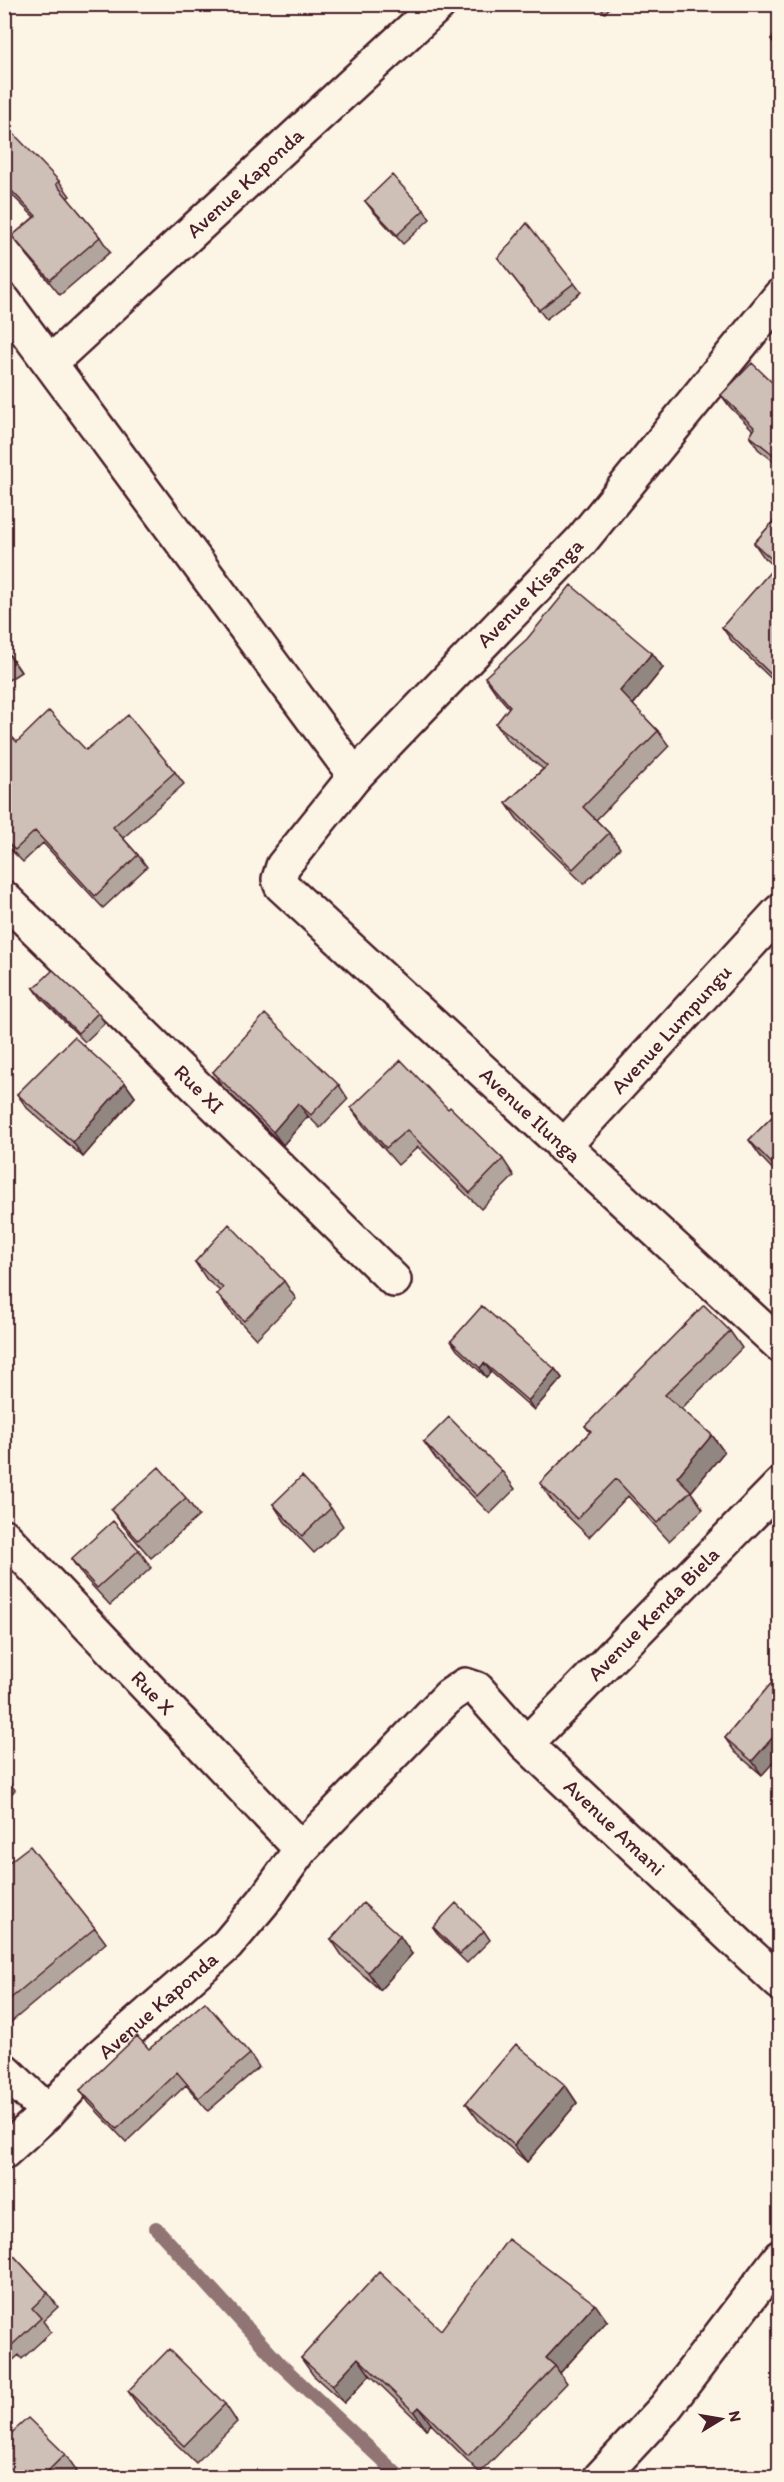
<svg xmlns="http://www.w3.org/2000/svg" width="784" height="2482" viewBox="0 0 784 2482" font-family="Itim,sans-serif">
<rect width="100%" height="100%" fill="#fcf5e5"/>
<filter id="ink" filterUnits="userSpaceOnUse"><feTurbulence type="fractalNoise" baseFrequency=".0167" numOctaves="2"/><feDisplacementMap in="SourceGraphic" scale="12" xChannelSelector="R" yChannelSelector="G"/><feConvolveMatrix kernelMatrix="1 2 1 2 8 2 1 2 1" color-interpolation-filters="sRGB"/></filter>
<g filter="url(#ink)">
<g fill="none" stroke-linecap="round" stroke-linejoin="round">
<!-- stream -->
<path stroke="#917474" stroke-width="14" d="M 156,2228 L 280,2364 L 401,2478"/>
<defs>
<g id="street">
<path id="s1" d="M 780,296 L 581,541 L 355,776 L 283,866 L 279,879 L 281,885 L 780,1345"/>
<path d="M 4,301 L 355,776"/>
<path id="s2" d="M 51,362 L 439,4"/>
<path id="s3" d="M 4,898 L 394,1280"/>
<path id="s4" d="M 563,1147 L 780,911"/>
<path id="s5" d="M 4,1536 L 301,1849"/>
<path id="s6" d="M 526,1744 L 780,1485"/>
<path d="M 4,2070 L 48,2112"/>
<path id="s7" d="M 4,2152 L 48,2112 L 99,2057 L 227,1945 L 263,1902 L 301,1849 L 449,1696 L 465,1685 L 477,1689 L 526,1744 L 780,1983"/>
<path d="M 600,2478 L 665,2408 L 780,2257"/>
</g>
</defs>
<!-- street casing -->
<use href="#street" stroke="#4a1f2b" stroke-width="38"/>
<!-- street -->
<use href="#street" stroke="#fcf5e5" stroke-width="33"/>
</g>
<!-- wall -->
<path fill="#b2a59d" stroke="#4a1f2b" stroke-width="1.5" d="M 596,4 L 613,4 L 605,13 Z
M 780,28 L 780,52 L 771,39 Z
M 4,140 L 59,181 L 70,196 L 67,198 L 100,237 L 110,252 L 60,295 L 23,250 L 12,236 L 34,217 L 4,187 Z
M 365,201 L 424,210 L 430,219 L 403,244 L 372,210 Z
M 498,258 L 574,283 L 581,292 L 546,319 Z
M 780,390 L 780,466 L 758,449 L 750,436 L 754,431 L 730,407 L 721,395 Z
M 780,514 L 780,687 L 731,640 L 722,627 L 775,567 L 763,556 L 754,543 Z
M 4,647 L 21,672 L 4,683 Z
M 652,653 L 663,668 L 633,705 L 658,731 L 669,746 L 596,820 L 609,833 L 620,848 L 584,884 L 517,819 L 506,803 L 543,769 L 507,740 L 496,724 L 509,708 L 496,693 L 485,677 Z
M 4,740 L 86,750 L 175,772 L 184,784 L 123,838 L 138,855 L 147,867 L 103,908 L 43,843 L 23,862 L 4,843 Z
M 34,988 L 98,1013 L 105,1023 L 85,1042 L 41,998 Z
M 213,1072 L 339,1085 L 348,1099 L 320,1128 L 308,1116 L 283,1145 L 222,1086 Z
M 125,1083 L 135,1097 L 83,1157 L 27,1108 L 17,1094 Z
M 351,1108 L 448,1109 L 503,1159 L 514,1176 L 481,1209 L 418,1147 L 398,1165 L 363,1125 Z
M 780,1109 L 780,1177 L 761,1157 L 749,1140 Z
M 195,1262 L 284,1281 L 296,1299 L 256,1339 L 230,1311 L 217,1294 L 220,1291 L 207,1280 Z
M 730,1331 L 742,1348 L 681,1409 L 712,1435 L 724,1452 L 691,1492 L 703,1509 L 669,1541 L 628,1496 L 589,1537 L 552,1501 L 540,1483 L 590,1432 L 585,1426 Z
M 451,1341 L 555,1369 L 562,1378 L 534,1410 L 491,1372 L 486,1377 L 457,1350 Z
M 424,1442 L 502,1471 L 515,1489 L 490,1514 L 436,1459 Z
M 186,1498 L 199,1516 L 151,1558 L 124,1527 L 111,1510 Z
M 273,1504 L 331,1508 L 343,1526 L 314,1553 L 285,1522 Z
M 139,1550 L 151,1568 L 110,1605 L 84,1577 L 71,1559 Z
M 780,1673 L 762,1775 L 735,1752 L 725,1738 Z
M 4,1775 L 15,1790 L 4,1802 Z
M 4,1858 L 95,1928 L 106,1943 L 4,2028 Z
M 433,1927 L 484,1931 L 490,1940 L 467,1963 L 439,1936 Z
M 331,1939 L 412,1954 L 380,1990 L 343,1957 Z
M 149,2049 L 250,2054 L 259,2067 L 208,2111 L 186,2085 L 126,2142 L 89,2103 L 80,2090 Z
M 565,2085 L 577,2103 L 527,2162 L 479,2121 L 466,2103 Z
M 4,2245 L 48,2293 L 58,2307 L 43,2321 L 51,2332 L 22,2359 L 19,2355 L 4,2368 Z
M 607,2321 L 560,2373 L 567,2383 L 480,2473 L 431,2424 L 426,2429 L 370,2375 L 344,2403 L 313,2375 L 301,2358 L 441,2330 Z
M 128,2391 L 225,2404 L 237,2422 L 196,2463 L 140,2409 Z
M 65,2454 L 77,2471 L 70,2478 L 4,2478 Z"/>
<!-- shaded-wall -->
<path fill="#918680" stroke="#4a1f2b" stroke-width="1.5" d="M 4,647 L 21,672 L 4,648 Z
M 652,653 L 663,668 L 631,707 L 620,691 Z
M 125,1083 L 135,1097 L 83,1157 L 73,1142 Z
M 298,1103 L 308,1116 L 283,1145 L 273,1132 Z
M 484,1363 L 491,1372 L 486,1377 L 480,1368 Z
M 555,1369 L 562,1378 L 534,1410 L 528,1401 Z
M 712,1435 L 724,1452 L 691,1492 L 677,1477 Z
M 780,1729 L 780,1755 L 762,1775 L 752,1761 Z
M 400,1936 L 412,1954 L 380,1990 L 368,1972 Z
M 565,2085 L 577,2103 L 527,2162 L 514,2145 Z
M 595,2304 L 607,2321 L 560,2373 L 555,2366 L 546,2358 Z
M 358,2358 L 370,2375 L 344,2403 L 332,2386 Z
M 419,2407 L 431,2424 L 426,2429 L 414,2412 Z"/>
<!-- building -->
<path fill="#cfc0b7" stroke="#4a1f2b" stroke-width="1.5" d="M 780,28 L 780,47 L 771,39 Z
M 12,132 L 59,181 L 56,184 L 100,237 L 50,280 L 12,236 L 36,216 L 4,183 L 4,140 Z
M 392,175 L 424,210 L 397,235 L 365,201 Z
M 527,223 L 574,283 L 539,310 L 498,258 Z
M 752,363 L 780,390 L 780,460 L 750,436 L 755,428 L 721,395 Z
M 780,514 L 780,683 L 722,627 L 777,564 L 754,543 Z
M 571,585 L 652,653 L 620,691 L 658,731 L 583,807 L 609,833 L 573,869 L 506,803 L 547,766 L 496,724 L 510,706 L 485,677 L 527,639 Z
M 4,648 L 8,654 L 4,657 Z
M 49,711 L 86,750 L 128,715 L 175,772 L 113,827 L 138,855 L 95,896 L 35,831 L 15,850 L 4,840 L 4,740 L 10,735 L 17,742 Z
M 53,970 L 98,1013 L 78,1033 L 34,988 Z
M 265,1014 L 339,1085 L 311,1115 L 298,1103 L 273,1132 L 213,1072 Z
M 74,1037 L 125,1083 L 73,1142 L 17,1094 Z
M 401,1060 L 448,1109 L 450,1107 L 503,1159 L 470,1193 L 407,1130 L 386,1148 L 351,1108 Z
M 780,1109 L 780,1172 L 749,1140 Z
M 229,1224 L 284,1281 L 244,1321 L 217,1294 L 223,1288 L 195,1262 Z
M 704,1305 L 730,1331 L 665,1395 L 712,1435 L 677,1477 L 691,1491 L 657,1523 L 616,1479 L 577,1519 L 540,1483 L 591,1431 L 585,1426 Z
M 482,1306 L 555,1369 L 528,1401 L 484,1363 L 480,1368 L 451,1341 Z
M 449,1417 L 502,1471 L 477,1496 L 424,1442 Z
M 159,1467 L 186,1498 L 138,1540 L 111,1510 Z
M 302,1476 L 331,1508 L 302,1536 L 273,1504 Z
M 113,1521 L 139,1550 L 97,1588 L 71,1559 Z
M 780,1673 L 780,1729 L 752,1761 L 725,1738 Z
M 30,1846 L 95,1928 L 4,2004 L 4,1858 L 9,1862 Z
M 363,1903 L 400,1936 L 368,1972 L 331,1939 Z
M 456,1903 L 484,1931 L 460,1954 L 433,1927 Z
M 205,2002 L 250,2054 L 199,2098 L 177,2072 L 117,2129 L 80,2090 L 137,2036 L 149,2049 Z
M 516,2044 L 565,2085 L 514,2145 L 466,2103 Z
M 508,2239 L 595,2304 L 546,2358 L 555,2366 L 468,2456 L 419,2407 L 414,2412 L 358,2358 L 332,2386 L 301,2358 L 379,2272 L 441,2330 Z
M 4,2245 L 48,2293 L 32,2308 L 41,2318 L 12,2345 L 9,2341 L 4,2346 Z
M 169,2349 L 225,2404 L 184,2446 L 128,2391 Z
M 28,2418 L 65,2454 L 41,2478 L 4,2478 L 4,2440 Z"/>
</g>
<g text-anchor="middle" stroke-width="4.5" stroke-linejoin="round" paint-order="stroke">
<!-- street labels -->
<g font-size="21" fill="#4a1f2b" stroke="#fcf5e5">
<text dy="7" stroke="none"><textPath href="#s2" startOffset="264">Avenue Kaponda</textPath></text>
<text transform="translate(530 593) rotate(-46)" y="7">Avenue Kisanga</text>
<text dy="7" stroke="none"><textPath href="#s4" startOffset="160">Avenue Lumpungu</textPath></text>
<text dy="7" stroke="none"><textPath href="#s3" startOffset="273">Rue XI</textPath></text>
<text dy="7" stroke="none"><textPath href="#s1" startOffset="1116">Avenue Ilunga</textPath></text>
<text dy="7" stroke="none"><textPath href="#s6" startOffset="182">Avenue Kenda Biela</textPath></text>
<text dy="7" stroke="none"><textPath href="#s5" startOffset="216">Rue X</textPath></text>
<text dy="7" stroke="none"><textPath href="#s7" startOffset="866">Avenue Amani</textPath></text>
<text dy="7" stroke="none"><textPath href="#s7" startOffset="213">Avenue Kaponda</textPath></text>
</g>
</g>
<!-- margin -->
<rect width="784" height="2482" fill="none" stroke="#fcf5e5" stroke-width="24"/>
<rect x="12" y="12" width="760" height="2458" fill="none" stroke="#4a1f2b" stroke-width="2" filter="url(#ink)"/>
<!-- north arrow -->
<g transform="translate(721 2419) rotate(79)" stroke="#fcf5e5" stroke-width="4.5" paint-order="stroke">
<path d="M0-4.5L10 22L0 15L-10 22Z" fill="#4a1f2b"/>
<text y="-9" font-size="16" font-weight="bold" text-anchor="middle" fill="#4a1f2b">N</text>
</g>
</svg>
